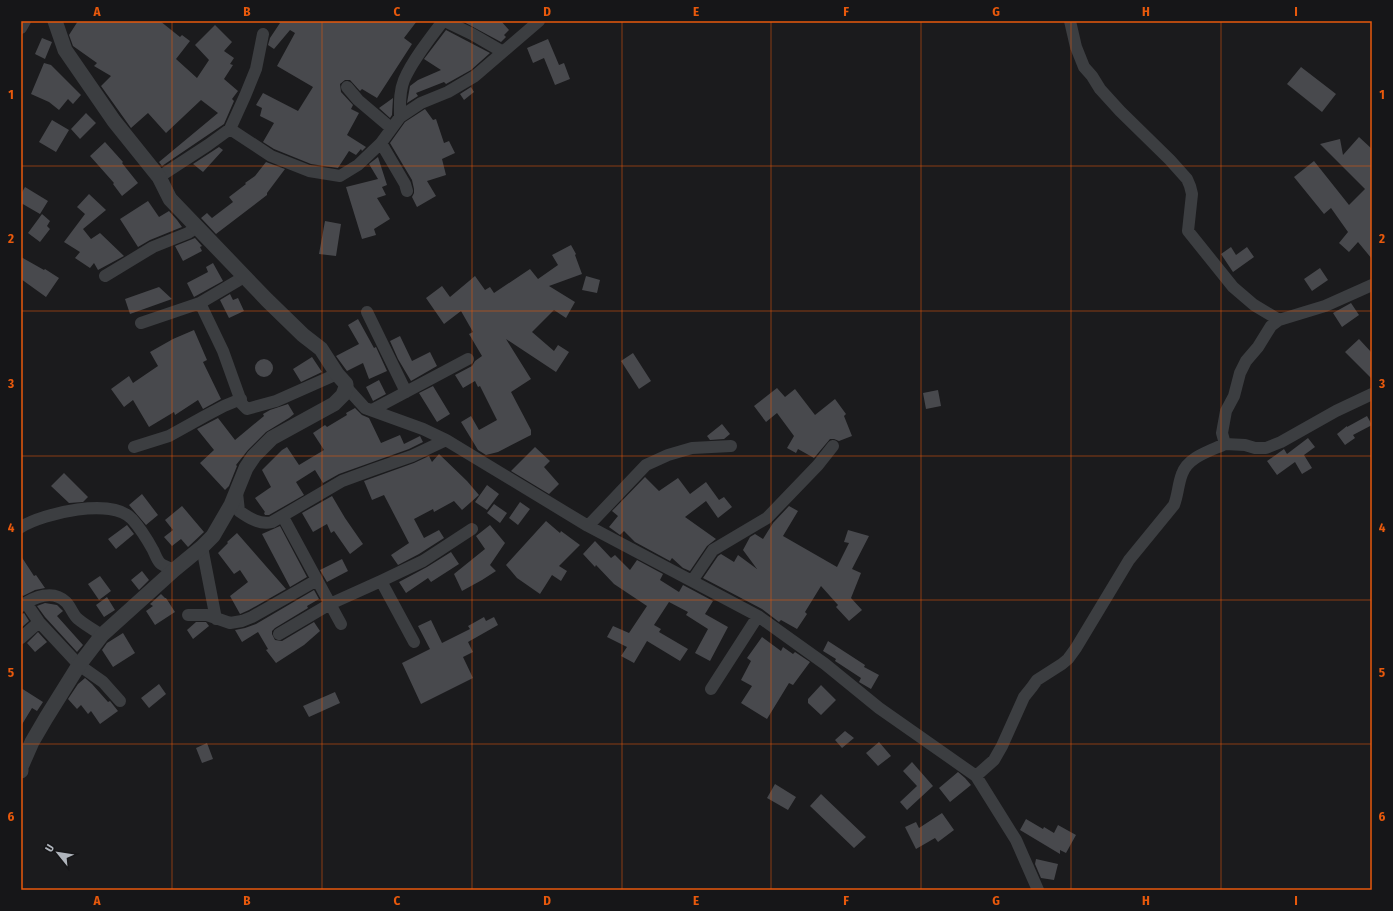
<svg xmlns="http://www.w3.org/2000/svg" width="1393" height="911" viewBox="0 0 1393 911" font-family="'Fira Sans Condensed',sans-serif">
<rect width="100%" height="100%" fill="#1b1b1d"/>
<!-- building -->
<path fill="#48494d" d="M 78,21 L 160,21 L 180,37 L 182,35 L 190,41 L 176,59 L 197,78 L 209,60 L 195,45 L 215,25 L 232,42 L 224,51 L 234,58 L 230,64 L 233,65 L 224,79 L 238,91 L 232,99 L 234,101 L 224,124 L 162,166 L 159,162 L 218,113 L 201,100 L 166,133 L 148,113 L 131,128 L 101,86 L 111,76 L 94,66 L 97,63 L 73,46 L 69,35 Z
M 276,21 L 417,21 L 404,38 L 412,44 L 377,98 L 362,89 L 360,91 L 350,80 L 345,80 L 340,84 L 341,92 L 353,105 L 351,109 L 359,113 L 347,135 L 366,147 L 362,151 L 361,149 L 356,155 L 349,151 L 338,168 L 311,164 L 274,149 L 263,142 L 274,123 L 260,116 L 262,108 L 256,105 L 263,93 L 298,111 L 313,87 L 277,66 L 295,33 L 290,30 L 274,49 L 268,45 L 270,38 L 280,23 Z
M 462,21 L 501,21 L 509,30 L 504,35 L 506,37 L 501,42 Z
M 446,30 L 490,53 L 471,70 L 446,84 L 444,82 L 416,93 L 418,96 L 407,103 L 410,86 L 418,80 L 441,70 L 424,59 Z
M 42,38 L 52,42 L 45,59 L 35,54 Z
M 548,39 L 559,65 L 564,63 L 570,79 L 555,85 L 544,58 L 533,63 L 527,48 Z
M 44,63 L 51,65 L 81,95 L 73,104 L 68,99 L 59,110 L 49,102 L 31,94 Z
M 1301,67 L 1336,94 L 1322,112 L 1287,84 Z
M 471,87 L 474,92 L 464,100 L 460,94 Z
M 393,98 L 392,115 L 390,118 L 379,108 Z
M 425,109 L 433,120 L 436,119 L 444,143 L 449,141 L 455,153 L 442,159 L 446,175 L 427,181 L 436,196 L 417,207 L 412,197 L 414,193 L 414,189 L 412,180 L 390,143 L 405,122 Z
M 86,113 L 96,123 L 80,139 L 71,129 Z
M 52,120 L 69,130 L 56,152 L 39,142 Z
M 1359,137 L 1372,149 L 1372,259 L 1358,242 L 1349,252 L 1339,243 L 1348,232 L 1331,208 L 1324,214 L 1294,177 L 1314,161 L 1349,205 L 1365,189 L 1320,144 L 1340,139 L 1343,155 Z
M 105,142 L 123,162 L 122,163 L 138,183 L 122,196 L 113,184 L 114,183 L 90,156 Z
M 219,147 L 223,150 L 203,172 L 193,164 Z
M 378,157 L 387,185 L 382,187 L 381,185 L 386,195 L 377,198 L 390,219 L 374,229 L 376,235 L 362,239 L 346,187 L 378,179 L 369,164 Z
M 266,162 L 285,169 L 267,193 L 267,195 L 216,234 L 201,218 L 207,213 L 212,218 L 233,202 L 229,197 L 246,184 L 245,183 L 255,176 Z
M 25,187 L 48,201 L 40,214 L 21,203 L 21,194 Z
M 89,194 L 106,210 L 83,229 L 91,239 L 100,233 L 124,256 L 98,270 L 94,263 L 90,268 L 75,258 L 80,252 L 64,242 L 85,214 L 77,207 Z
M 148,201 L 159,217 L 169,211 L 177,220 L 182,227 L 150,240 L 138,247 L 120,219 Z
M 42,214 L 50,221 L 47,226 L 50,229 L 40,242 L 28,233 Z
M 325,221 L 341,224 L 336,256 L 319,254 Z
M 195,238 L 202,246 L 200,247 L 202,251 L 183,261 L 175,246 Z
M 571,245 L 576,254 L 575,255 L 582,274 L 549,286 L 575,302 L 566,318 L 554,310 L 532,332 L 554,351 L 558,345 L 569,352 L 556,372 L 506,339 L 531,379 L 511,392 L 531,430 L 531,435 L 498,452 L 486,455 L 478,450 L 461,422 L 471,416 L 479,430 L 497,420 L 480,386 L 478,387 L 475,381 L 463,388 L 455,375 L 472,366 L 475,361 L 482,356 L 469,334 L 473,332 L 461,311 L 444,324 L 426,298 L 442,286 L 450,297 L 475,276 L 485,290 L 490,287 L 494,293 L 530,269 L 538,279 L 558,265 L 552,255 Z
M 1231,247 L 1236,255 L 1247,247 L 1254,257 L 1233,272 L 1221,254 Z
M 21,257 L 44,270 L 45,269 L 59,278 L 46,297 L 21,279 Z
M 213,263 L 223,281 L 194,297 L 187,283 L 208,272 L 206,267 Z
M 1320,268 L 1328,280 L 1312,291 L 1304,279 Z
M 586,276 L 600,280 L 597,293 L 582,290 Z
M 159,287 L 172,299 L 130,314 L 125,299 Z
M 230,294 L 233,300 L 238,298 L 244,311 L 229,318 L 220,300 Z
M 1351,303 L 1359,315 L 1342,327 L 1333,313 Z
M 358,319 L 374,348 L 376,347 L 387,371 L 369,379 L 363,363 L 347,371 L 336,356 L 359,344 L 348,325 Z
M 194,330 L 207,360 L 203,362 L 221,399 L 203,409 L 198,400 L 175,415 L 174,412 L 149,427 L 133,400 L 124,407 L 111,389 L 129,376 L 133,383 L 158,366 L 150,352 L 173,339 Z
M 400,336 L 412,361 L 430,352 L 437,366 L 411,381 L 398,359 L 390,341 Z
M 1359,339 L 1372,353 L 1372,379 L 1345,352 Z
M 633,353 L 651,381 L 639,389 L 621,361 Z
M 312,357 L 322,372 L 301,382 L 293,369 Z
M255 368a9 9 0 1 1 18 0a9 9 0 1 1-18 0Z
M 379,380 L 386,394 L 373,401 L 366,387 Z
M 433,386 L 450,414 L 437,422 L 419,393 Z
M 777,388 L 785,397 L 795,389 L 815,415 L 835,399 L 846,414 L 844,416 L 852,436 L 839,441 L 834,439 L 830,439 L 814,458 L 798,449 L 796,453 L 787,448 L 794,436 L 777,413 L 766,422 L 754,406 Z
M 938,390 L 941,406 L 926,409 L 923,393 Z
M 288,404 L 294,414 L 289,418 L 266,432 L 248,450 L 236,465 L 237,466 L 229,486 L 225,490 L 200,463 L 214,450 L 197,429 L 218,418 L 235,440 L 264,416 L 263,414 L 270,410 Z
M 355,408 L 362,415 L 369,418 L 381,443 L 400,435 L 404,444 L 420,436 L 423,442 L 409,449 L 339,474 L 323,483 L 315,470 L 296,482 L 304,495 L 269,515 L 265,515 L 264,513 L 265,512 L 255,498 L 271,487 L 262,470 L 282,450 L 287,447 L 299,465 L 324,450 L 313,433 L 325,425 L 327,427 L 347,415 L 346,413 Z
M 1367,416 L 1372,425 L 1353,435 L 1355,438 L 1345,445 L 1337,434 L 1347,426 L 1347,427 Z
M 722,424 L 730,434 L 724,439 L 710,440 L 707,436 Z
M 1308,438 L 1315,447 L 1304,455 L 1312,468 L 1302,474 L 1295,462 L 1277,475 L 1267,461 L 1284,449 L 1287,454 Z
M 535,447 L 550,461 L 544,467 L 559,484 L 549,494 L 511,471 Z
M 439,454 L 467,481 L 479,495 L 462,510 L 454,501 L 434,512 L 433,509 L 414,519 L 424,538 L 439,530 L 444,538 L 419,554 L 398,565 L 391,555 L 409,543 L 384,495 L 372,500 L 364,481 L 414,463 L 429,456 L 432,462 Z
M 64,473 L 88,497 L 83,502 L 69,503 L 51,486 Z
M 645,477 L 659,491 L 678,478 L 690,494 L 706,482 L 719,500 L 724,497 L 732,507 L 718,518 L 706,501 L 685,517 L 716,539 L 707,546 L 690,571 L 683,568 L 672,558 L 670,561 L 635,542 L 624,531 L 620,535 L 609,527 L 618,516 L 612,511 Z
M 487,485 L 499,494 L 487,510 L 475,502 Z
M 142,494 L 158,515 L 146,525 L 129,505 Z
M 332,496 L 345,518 L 363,544 L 350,554 L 334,531 L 331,533 L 327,524 L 313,532 L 302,513 Z
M 520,502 L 530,509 L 518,525 L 509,518 Z
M 494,504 L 507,513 L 500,523 L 487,513 Z
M 182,506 L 204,532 L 188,547 L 181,539 L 172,546 L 164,537 L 173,530 L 165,520 Z
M 789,506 L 798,511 L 783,536 L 837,567 L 849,543 L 844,542 L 848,530 L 869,536 L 852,569 L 861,573 L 851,598 L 862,610 L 849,621 L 836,607 L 838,605 L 821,586 L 805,612 L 807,614 L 797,629 L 781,620 L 779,622 L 762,609 L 703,578 L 718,556 L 721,554 L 734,562 L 738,555 L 757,569 L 743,550 L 750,537 L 755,534 L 763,539 L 773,523 Z
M 546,521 L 560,533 L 561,531 L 580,545 L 559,566 L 567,571 L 561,581 L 552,575 L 540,594 L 517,578 L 506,565 Z
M 127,525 L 134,534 L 116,549 L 108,539 Z
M 490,525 L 505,543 L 490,565 L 496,571 L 482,580 L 462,591 L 454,574 L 485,549 L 476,536 Z
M 280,526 L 307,577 L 290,587 L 262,534 Z
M 237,533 L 286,589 L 249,610 L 240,614 L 230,596 L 248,582 L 240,570 L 234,574 L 218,553 L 228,543 L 227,542 Z
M 595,541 L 611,558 L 615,555 L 630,570 L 637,560 L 663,574 L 660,580 L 679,592 L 683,585 L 713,601 L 705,614 L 728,627 L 710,661 L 695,653 L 708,629 L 686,615 L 688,612 L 669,602 L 654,625 L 661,629 L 659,632 L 688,649 L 680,661 L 647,641 L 634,663 L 621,656 L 627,647 L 607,637 L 613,626 L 629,633 L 647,606 L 614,584 L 596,565 L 595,567 L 583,554 Z
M 451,552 L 459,564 L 431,582 L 428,578 L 406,593 L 399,582 L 427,567 Z
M 21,556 L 34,576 L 36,575 L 45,588 L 35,590 L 23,596 L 21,593 Z
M 342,559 L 348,571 L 327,582 L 320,570 Z
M 142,571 L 149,580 L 139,590 L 131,580 Z
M 100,576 L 111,591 L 99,600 L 88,584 Z
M 314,590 L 319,599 L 307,606 L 308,608 L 275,628 L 272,631 L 272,634 L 275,640 L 282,641 L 314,622 L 320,631 L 304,645 L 276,663 L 266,650 L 268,649 L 258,632 L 242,642 L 235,630 L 245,628 L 256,624 Z
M 161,594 L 165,598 L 166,598 L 175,612 L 155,625 L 146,611 L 153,606 L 150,604 Z
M 107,597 L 115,610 L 104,617 L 96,605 Z
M 45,603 L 57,605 L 63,611 L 57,616 L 83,645 L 77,652 L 45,617 L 37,606 Z
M 24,613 L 29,621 L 21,628 L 21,615 Z
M 484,617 L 486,621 L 494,617 L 498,625 L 468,642 L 473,652 L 463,657 L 473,678 L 421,704 L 402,663 L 430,649 L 418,626 L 431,620 L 442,643 L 470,629 L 468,626 Z
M 196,622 L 206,622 L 209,626 L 193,639 L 187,630 Z
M 38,632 L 47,642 L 35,652 L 27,643 Z
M 123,633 L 135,653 L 113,667 L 102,650 L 107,643 Z
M 762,637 L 781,651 L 783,647 L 793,654 L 795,652 L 810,662 L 793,685 L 789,683 L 767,719 L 741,703 L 752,686 L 741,680 L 751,661 L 747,658 Z
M 828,641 L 865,665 L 864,667 L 879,675 L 871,689 L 859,682 L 861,678 L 835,661 L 836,659 L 823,651 Z
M 85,678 L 92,684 L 108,702 L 110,701 L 118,711 L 100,724 L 91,711 L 88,714 L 81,705 L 77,709 L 68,699 L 78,684 Z
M 159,684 L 166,694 L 149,708 L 141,698 Z
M 821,685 L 836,700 L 821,715 L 808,703 L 808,699 Z
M 21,688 L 43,702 L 37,711 L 32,708 L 21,726 Z
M 335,692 L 340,703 L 309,717 L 303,706 Z
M 845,731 L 854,738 L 842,748 L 835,740 Z
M 879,742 L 891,756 L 878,766 L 866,753 Z
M 207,743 L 213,759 L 202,763 L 196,748 Z
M 912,762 L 933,786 L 907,810 L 900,802 L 917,786 L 903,771 Z
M 958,772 L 965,778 L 971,785 L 950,802 L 939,788 Z
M 775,784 L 796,797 L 788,810 L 767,798 Z
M 821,794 L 866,837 L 854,848 L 810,806 Z
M 942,813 L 954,830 L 938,842 L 935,838 L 916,849 L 905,827 L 916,822 L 919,828 Z
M 1026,819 L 1043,829 L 1044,827 L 1054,833 L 1058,825 L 1076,835 L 1066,853 L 1060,850 L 1060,854 L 1020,830 Z
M 1036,859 L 1058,864 L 1054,880 L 1041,878 L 1035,864 Z"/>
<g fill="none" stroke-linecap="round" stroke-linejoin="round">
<!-- minor -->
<path stroke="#3c3e41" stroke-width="12" d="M 445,21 L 472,34 L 503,52
M 21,28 L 25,21
M 347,87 L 358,100 L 391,128
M 400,117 C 400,105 399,92 404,80 C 412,61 430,38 443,21
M 230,129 L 245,96 L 256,69 L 263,34
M 381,143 L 405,184 L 407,191
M 159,177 L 208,145 L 230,129 L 271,156 L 309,171 L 340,176 L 358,165 L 381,143 L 400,117 L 421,103 L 448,92 L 475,76 L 539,21
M 105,276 L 153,247 L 188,233 L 197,227
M 200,303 L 223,351 L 242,404 L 247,409 L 276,401 L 337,374
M 367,312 L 406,392
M 1279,320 L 1325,306 L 1372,285
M 141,323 L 200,303 L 244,277
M 346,387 L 365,408 L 423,429 L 446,440 L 588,526 L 758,616 L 825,664 L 879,708 L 976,776 L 1016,840 L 1038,890
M 372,410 L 468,359
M 1225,444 L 1245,445 L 1255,448 L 1266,448 L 1281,442 L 1336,411 L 1372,394
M 134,447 L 169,436 L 205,416 L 224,406 L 241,399
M 237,493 L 239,511 C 249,518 260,525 272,522 L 342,481 L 372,470 L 412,456 L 446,440
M 283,517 L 341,624
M 588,526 L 646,465 L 668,455 L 692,448 L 731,446
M 21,527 C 44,513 112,497 132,519 C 140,528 147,539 153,550 C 155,554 157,560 160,563 C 163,566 170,568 174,570
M 202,547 L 216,619
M 381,581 L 414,642
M 692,581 L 713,550 L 767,518 L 818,465 L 833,446
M 26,603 L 39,622 L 79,665 L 103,682 L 120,701
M 21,606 C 34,597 53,589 66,602 C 71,607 73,615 78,619 C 85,625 94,630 102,635
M 188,615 L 207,615 L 230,623 L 242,621 L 252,617 L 317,580
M 279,634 L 330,604 L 381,581 L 423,561 L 472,529
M 21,638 L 39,622
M 711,689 L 758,616
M 976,776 L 994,760 L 1002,746 L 1024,697 L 1032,687 L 1037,680 L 1062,664 L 1068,659 L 1076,648 L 1129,560 L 1174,505 C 1178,495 1178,484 1182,474 C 1188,457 1210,451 1225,444 L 1222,433 L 1226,411 L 1234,396 L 1240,373 L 1246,361 L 1258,347 L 1271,326 L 1279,320 L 1254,305 L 1233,287 L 1188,231 L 1192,194 L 1190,186 L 1187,179 L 1170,160 L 1120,111 L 1100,89 L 1092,76 L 1084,67 L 1076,47 L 1070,21"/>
<!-- tertiary -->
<path stroke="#3c3e41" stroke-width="15" d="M 21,771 L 21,767 L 32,742 L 46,718 L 79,665 L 102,635 L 174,570 L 202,547 L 213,536 L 231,505 L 246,468 L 254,456 L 272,438 L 334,404 L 343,395 L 346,387 L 346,384 L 337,374 L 321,349 L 303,335 L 267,300 L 170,199 L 159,177 L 114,121 L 65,50 L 55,21"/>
</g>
<!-- grid -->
<path fill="none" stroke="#e8590c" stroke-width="1" stroke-opacity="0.55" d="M 172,21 L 172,890M 322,21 L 322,890M 472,21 L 472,890M 622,21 L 622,890M 771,21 L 771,890M 921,21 L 921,890M 1071,21 L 1071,890M 1221,21 L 1221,890M 21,166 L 1372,166M 21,311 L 1372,311M 21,456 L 1372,456M 21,600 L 1372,600M 21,744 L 1372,744"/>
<!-- border -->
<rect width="1393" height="911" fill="none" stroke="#161618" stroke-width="44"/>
<!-- north arrow -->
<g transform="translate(58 853) rotate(300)" stroke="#161618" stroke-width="3" paint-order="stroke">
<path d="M0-3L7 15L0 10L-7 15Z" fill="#afb4bb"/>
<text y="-6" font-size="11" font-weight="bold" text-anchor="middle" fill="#afb4bb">U</text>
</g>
<rect x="22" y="22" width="1349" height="867" fill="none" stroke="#e8590c" stroke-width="1.5"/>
<g font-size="13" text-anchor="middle" font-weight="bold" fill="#e8590c">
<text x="97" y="16">A</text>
<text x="247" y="16">B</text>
<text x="397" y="16">C</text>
<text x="547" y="16">D</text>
<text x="696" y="16">E</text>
<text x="846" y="16">F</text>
<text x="996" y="16">G</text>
<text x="1146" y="16">H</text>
<text x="1296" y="16">I</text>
<text x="11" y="99">1</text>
<text x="1382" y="99">1</text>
<text x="11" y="243">2</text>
<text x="1382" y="243">2</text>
<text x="11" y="388">3</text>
<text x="1382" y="388">3</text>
<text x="11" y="532">4</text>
<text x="1382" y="532">4</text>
<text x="11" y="677">5</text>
<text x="1382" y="677">5</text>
<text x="11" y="821">6</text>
<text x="1382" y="821">6</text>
<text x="97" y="905">A</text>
<text x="247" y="905">B</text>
<text x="397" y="905">C</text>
<text x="547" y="905">D</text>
<text x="696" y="905">E</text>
<text x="846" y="905">F</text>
<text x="996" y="905">G</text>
<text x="1146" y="905">H</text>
<text x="1296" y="905">I</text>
</g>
</svg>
